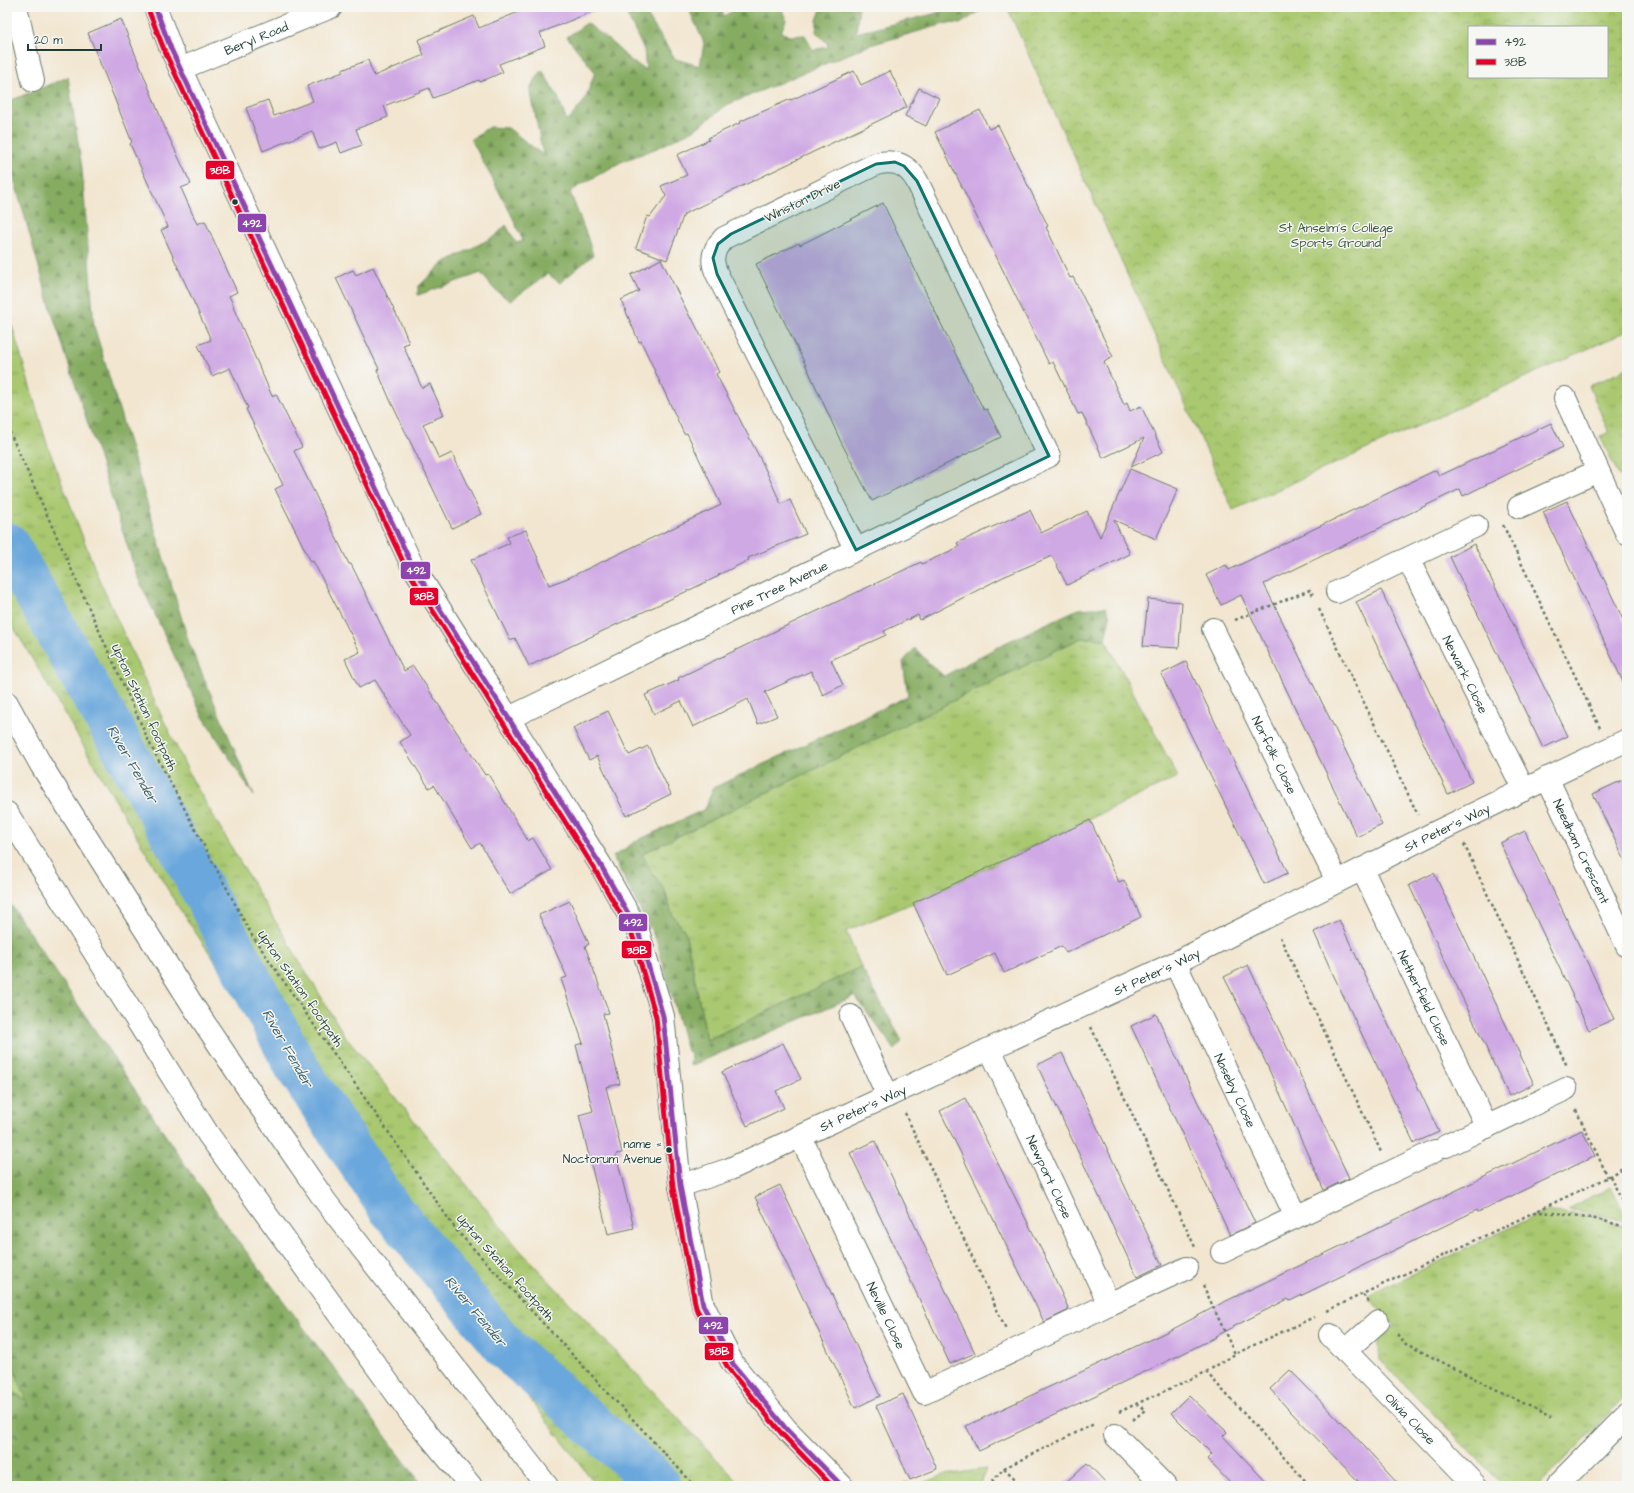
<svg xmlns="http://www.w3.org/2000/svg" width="1634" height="1493" viewBox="0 0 1634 1493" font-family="'Architects Daughter',sans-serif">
<defs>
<pattern id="grass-tufts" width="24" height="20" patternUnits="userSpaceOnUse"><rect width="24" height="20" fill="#a9c870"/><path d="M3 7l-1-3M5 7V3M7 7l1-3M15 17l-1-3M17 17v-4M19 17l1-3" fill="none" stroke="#89a45d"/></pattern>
<pattern id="forest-firs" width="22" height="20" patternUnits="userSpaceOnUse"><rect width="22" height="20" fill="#86ac62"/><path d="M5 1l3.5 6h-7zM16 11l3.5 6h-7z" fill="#6d8d52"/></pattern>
<pattern id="park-crowns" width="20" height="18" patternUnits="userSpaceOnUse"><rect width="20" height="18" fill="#a9c870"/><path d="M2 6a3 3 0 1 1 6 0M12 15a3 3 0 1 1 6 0" fill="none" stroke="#89a45d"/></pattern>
</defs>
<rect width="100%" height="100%" fill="#f6f6f2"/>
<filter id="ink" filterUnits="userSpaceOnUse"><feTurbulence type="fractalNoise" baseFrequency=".025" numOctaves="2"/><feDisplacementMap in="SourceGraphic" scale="8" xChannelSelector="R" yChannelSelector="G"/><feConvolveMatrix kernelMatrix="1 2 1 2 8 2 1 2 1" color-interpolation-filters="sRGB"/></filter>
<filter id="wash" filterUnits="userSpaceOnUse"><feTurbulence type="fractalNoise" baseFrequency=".012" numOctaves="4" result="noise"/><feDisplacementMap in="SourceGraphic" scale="16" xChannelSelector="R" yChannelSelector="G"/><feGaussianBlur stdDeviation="0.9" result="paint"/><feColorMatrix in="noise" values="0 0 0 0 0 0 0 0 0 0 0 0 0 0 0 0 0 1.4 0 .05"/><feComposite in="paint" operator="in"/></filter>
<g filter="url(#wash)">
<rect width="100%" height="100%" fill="#f2e6d0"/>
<!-- grass -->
<path fill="url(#grass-tufts)" stroke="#648252" d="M 7,309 L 47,444 L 98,577 L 151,694 L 193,781 L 260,896 L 345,1036 L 518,1248 L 742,1486 L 597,1486 L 381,1207 L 177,905 L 7,616 Z
M 1627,368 L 1627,472 L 1619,476 L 1600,436 L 1609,433 L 1589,386 Z
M 1081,638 L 1105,639 L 1178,777 L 913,903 L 846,931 L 861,967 L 707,1040 L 685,931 L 673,916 L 664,889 L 649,868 L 642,854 Z
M 1611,1187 L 1627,1220 L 1627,1224 L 1611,1217 L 1567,1209 Z
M 1545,1211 L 1601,1217 L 1627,1229 L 1627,1395 L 1538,1486 L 1504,1486 L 1380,1359 C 1377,1339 1379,1338 1394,1325 L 1371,1299 L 1371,1294 Z
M 986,1469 L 979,1486 L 903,1486 L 905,1482 L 916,1486 L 944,1475 Z"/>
<!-- forest -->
<path fill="url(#forest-firs)" stroke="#52744b" d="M 623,7 L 642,7 L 675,59 L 700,66 L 704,43 L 688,7 L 720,7 L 724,16 L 739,7 L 781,7 L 786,20 L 781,32 L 790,36 L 805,35 L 813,50 L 828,47 L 827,43 L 816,32 L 817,20 L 822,7 L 859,7 L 856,33 L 933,14 L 951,7 L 986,7 L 960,24 L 948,23 L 870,45 L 727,105 L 694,130 L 657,148 L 621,162 L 584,183 L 570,192 L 587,236 L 593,255 L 560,283 L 548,274 L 510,301 L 494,289 L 481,273 L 418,295 L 418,287 L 442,264 L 495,236 L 506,225 L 516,243 L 523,241 L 511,214 L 471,139 L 489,127 L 508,128 L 543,155 L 530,88 L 542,70 L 558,97 L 567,122 L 585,100 L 595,72 L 567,37 L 587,23 L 611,42 L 630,60 L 646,70 L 644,50 Z
M 68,77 L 82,168 L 94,326 L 189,643 L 254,796 L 202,715 L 137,576 L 50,306 L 7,154 L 7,102 Z
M 1106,607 L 1110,616 L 1105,639 L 1081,638 L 642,854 L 649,868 L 664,889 L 673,916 L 685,931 L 707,1040 L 861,967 L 902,1041 L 895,1050 L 855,996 L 690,1066 L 691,1053 L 687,1051 L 657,942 L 613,857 L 636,841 L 705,809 L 713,788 L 908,696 L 903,662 L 915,648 L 929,663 L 944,676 L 1005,643 L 1078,609 Z
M 7,899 L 221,1218 L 423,1486 L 7,1486 L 7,1389 L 26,1400 L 7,1354 Z"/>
<!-- park -->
<path fill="url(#park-crowns)" stroke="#648252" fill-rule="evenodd" d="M 1007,7 L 1627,7 L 1627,331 L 1233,510 ZM 1469,27 L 1607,27 L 1607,77 L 1469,77 Z
M 7,1354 L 27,1400 L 7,1389 Z"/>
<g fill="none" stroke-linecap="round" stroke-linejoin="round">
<!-- river -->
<path stroke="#6ba7dc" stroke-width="44" d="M 7,544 L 181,850 L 296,1066 L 389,1207 L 507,1349 L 653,1479 L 659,1486"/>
</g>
<g id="blocks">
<!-- building -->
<path fill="#cfa9e4" d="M 531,7 L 601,8 L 540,33 L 545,46 L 499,64 L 503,72 L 480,82 L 479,80 L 433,98 L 429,88 L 384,106 L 388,117 L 356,129 L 362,145 L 341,153 L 337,142 L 319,149 L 312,131 L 263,151 L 246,108 L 268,100 L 274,116 L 313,101 L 307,86 L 343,72 L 342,70 L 368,60 L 374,76 L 424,55 L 418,40 L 455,24 L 474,16 L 479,28 Z
M 121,19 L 167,133 L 191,184 L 181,188 L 197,224 L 205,221 L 237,292 L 229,296 L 234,306 L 233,307 L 272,396 L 276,394 L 302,447 L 294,451 L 349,564 L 351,564 L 404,671 L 413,666 L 485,775 L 488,774 L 528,841 L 533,838 L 552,870 L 510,894 L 480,843 L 472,848 L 434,785 L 429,788 L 400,742 L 410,735 L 375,680 L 359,688 L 345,659 L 360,652 L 313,561 L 311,562 L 275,489 L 283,485 L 246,409 L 248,408 L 230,368 L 212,376 L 198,345 L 211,340 L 161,230 L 168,227 L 130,144 L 132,142 L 88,33 Z
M 854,71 L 861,85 L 890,71 L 907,107 L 684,214 L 667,260 L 636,248 L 647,216 L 650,217 L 666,196 L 661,186 L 687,175 L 677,155 L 709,140 L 708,138 L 740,123 L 739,122 L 791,99 L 791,100 Z
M 919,88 L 939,98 L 926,126 L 905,116 Z
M 980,110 L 989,129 L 998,125 L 1048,226 L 1046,227 L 1070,278 L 1073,277 L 1113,357 L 1104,362 L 1124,405 L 1127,403 L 1130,411 L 1141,406 L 1163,452 L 1131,467 L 1144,438 L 1103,458 L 1082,413 L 1078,414 L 1053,362 L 1049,364 L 935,132 Z
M 883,203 L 970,384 L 984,410 L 987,409 L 1001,437 L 872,501 L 841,442 L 809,372 L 756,264 L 799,243 L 800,245 Z
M 661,259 L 691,319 L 692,318 L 719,372 L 716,374 L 763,464 L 781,504 L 790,500 L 806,534 L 748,558 L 749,560 L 718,575 L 719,576 L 529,666 L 515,638 L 510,640 L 471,560 L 510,543 L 507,537 L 526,530 L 549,585 L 568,578 L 721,505 L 687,433 L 684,434 L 641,341 L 639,342 L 621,300 L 639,291 L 631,275 Z
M 373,267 L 403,328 L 409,343 L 403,345 L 422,388 L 430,384 L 444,415 L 423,424 L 439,459 L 452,453 L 481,514 L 452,528 L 391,402 L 377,370 L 379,369 L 336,278 L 353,270 L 356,275 Z
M 1551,423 L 1563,447 L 1463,496 L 1460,489 L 1264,584 L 1382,825 L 1357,837 L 1241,595 L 1221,605 L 1206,575 L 1226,565 L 1229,570 L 1436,470 L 1439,476 Z
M 1130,469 L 1178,489 L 1156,539 L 1114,520 L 1130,554 L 1067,585 L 1052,556 L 1003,577 L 920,620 L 918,615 L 884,631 L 886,635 L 831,660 L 843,685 L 823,695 L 811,671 L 765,692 L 777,716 L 758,724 L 748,699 L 693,727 L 681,701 L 654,714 L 645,695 L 679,680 L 678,678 L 790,624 L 921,562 L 922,564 L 959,547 L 957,543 L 1030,510 L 1041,533 L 1087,511 L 1100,537 Z
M 1567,501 L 1627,628 L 1627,690 L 1543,512 Z
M 1474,544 L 1568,736 L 1543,748 L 1450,557 Z
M 1381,590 L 1472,782 L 1448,794 L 1356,602 Z
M 1148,599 L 1182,602 L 1179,648 L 1143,646 Z
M 1186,662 L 1288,873 L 1264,884 L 1161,674 Z
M 608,711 L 629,755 L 648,746 L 671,794 L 626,816 L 597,756 L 589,760 L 573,728 Z
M 1627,778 L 1627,865 L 1593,794 Z
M 1090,820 L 1119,882 L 1124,880 L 1141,917 L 1066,953 L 1062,946 L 1004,973 L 995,953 L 947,975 L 913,903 Z
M 1525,831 L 1614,1019 L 1589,1030 L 1500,843 Z
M 1434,873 L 1534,1084 L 1509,1096 L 1409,885 Z
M 570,901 L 589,944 L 585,946 L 609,1013 L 603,1014 L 620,1084 L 606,1087 L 622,1153 L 616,1154 L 634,1228 L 608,1234 L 579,1115 L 593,1111 L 576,1045 L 583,1043 L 561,979 L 567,977 L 539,915 Z
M 1339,920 L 1439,1132 L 1414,1143 L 1330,968 L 1314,932 Z
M 1248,965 L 1349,1178 L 1324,1190 L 1249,1026 L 1224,977 Z
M 1156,1014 L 1255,1223 L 1230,1235 L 1131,1026 Z
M 783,1043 L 801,1079 L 776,1091 L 784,1108 L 747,1126 L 722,1072 Z
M 1062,1053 L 1162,1265 L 1137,1277 L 1037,1065 Z
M 965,1098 L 1046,1259 L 1069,1310 L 1044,1322 L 940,1111 Z
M 1582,1130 L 1595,1156 L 1478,1212 L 1477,1210 L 1290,1301 L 1288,1299 L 1215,1336 L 1216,1337 L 1182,1354 L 979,1451 L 966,1426 L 1177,1327 L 1222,1303 Z
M 875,1141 L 975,1353 L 950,1364 L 850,1153 Z
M 780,1185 L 880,1396 L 855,1408 L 755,1197 Z
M 1290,1370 L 1349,1430 L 1401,1486 L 1363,1486 L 1289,1410 L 1270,1389 Z
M 903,1394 L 937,1469 L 910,1480 L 876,1406 Z
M 1189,1395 L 1227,1432 L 1223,1436 L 1270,1486 L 1233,1486 L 1207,1459 L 1212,1454 L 1171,1413 Z
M 1087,1463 L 1109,1486 L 1062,1486 Z"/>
</g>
</g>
<g filter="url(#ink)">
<use href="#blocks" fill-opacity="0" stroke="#69786b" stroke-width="1"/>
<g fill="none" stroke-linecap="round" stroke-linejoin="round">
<defs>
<g id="minor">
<path d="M 16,7 L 33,81"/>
<path d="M 155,7 L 171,49 L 411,563 L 600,864 L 638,931 L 663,1016 L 680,1186 L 703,1305 L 733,1364 L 787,1430 L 842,1486"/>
<path id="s1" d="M 180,69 L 331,7"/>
<path d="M 1565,398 L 1627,534"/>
<path d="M 1519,507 L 1598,471"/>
<path id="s2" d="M 1408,559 L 1524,790"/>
<path d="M 1337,592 L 1476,526"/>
<path id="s3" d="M 1213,629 L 1337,881"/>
<path id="s4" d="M 509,718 L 1049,456 L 917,181 C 907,164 895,159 876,164 L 724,238 C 713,249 710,260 717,274 L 856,550"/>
<path id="s5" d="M 1547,778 L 1627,946"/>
<path id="s6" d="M 1362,869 L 1487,1127"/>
<path id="s7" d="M 1175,963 L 1296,1217"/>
<path d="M 851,1016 L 888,1096"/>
<path id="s8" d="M 990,1049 L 1109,1304 L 1187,1268"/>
<path id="s9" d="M 800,1136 L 924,1393 L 1026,1345"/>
<path d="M 1446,1146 L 1566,1089"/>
<path id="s10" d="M 680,1186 L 730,1169 L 1175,963 L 1428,836 L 1627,740"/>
<path d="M 1222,1252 L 1435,1151"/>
<path id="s11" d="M 1330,1335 L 1476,1486"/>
<path d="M 1033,1341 L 1109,1304"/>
<path d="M 1345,1351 L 1378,1322"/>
<path d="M 1115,1435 L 1165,1486"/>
<path d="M 1557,1486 L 1627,1415"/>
</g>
<path id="highway" d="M 7,703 L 41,765 L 197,1012 L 259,1105 L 326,1202 L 547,1486
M 7,813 L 208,1134 L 411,1414 L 471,1486"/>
</defs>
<!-- minor casing -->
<use href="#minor" stroke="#69786b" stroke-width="24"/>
<!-- highway casing -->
<use href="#highway" stroke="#69786b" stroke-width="24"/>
<!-- path -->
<path stroke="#69786b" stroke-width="2.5" stroke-dasharray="3 3" stroke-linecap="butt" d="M 7,426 L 151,746 L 251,934 L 457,1231 L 695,1486
M 1503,525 L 1600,728
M 1319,609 L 1418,815
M 1235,620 L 1310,590 L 1313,595
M 1464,844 L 1567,1066
M 1280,937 L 1381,1152
M 1091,1027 L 1195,1247
M 1576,1110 L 1608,1177
M 905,1113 L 1006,1329
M 1610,1176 L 1627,1211
M 1534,1212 C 1567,1213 1596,1217 1627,1228
M 1203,1285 L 1235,1354
M 1363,1295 L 1369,1302
M 1327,1311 L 1608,1177 L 1627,1165
M 1397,1334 L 1404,1343 L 1551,1417
M 1206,1372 L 1310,1486
M 1119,1412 L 1206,1372 L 1235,1354 L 1314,1317
M 1133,1420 L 1145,1410 L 1136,1403
M 1004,1468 L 1022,1486
M 988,1486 L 1004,1468 L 1094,1424"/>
<!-- minor -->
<use href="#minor" stroke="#fff" stroke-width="22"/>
<!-- highway -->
<use href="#highway" stroke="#fff" stroke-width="22"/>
<defs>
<path id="bus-1" d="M 155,7 L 171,49 L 411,563 L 600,864 L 638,931 L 663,1016 L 680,1186 L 703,1305 L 733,1364 L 787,1430 L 842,1486"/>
<path id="bus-2" d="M 148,9 L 165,52 L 405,566 L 594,868 L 632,934 L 656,1017 L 673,1187 L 696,1308 L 728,1368 L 782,1434 L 832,1486"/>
</defs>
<!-- bus-1 casing -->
<use href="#bus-1" stroke="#f6f6f2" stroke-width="8"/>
<!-- bus-2 casing -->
<use href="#bus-2" stroke="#f6f6f2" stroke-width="8"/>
<!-- bus-1 -->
<use href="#bus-1" stroke="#8e44ad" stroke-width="5"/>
<!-- bus-2 -->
<use href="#bus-2" stroke="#e4002b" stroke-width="5"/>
</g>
</g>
<!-- marked area -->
<path fill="#0f766e" fill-opacity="0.2" stroke="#0f766e" stroke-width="3" stroke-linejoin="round" d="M 895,162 L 904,166 L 917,181 L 1049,456 L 856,550 L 717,274 L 713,258 L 718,244 L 731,234 L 876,164 Z"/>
<!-- markers -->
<g fill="#1f3d34" stroke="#f6f6f2" stroke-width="1.5">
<circle cx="235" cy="202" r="3.5"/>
<circle cx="669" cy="1150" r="3.5"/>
</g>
<g text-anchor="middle" stroke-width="3" stroke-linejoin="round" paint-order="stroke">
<!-- bus labels -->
<g font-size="12" fill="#1f3d34" stroke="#f6f6f2" text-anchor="end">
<text x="662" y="1148">name =<tspan x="662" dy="15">Noctorum Avenue</tspan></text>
</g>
<!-- street labels -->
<g font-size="13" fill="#1f3d34" stroke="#f6f6f2">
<text dy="5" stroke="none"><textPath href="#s1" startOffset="82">Beryl Road</textPath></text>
<text transform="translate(802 200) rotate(-26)" y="5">Winston Drive</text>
<text dy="5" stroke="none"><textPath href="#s4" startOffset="300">Pine Tree Avenue</textPath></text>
<text dy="5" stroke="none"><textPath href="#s2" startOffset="129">Newark Close</textPath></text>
<text transform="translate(145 707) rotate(65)" y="5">Upton Station footpath</text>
<text dy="5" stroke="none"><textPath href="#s3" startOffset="140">Norfolk Close</textPath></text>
<text dy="5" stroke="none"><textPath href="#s10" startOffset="847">St Peter's Way</textPath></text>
<text dy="5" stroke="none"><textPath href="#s5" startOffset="81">Needham Crescent</textPath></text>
<text dy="5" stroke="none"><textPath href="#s10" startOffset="523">St Peter's Way</textPath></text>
<text transform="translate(301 988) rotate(55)" y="5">Upton Station footpath</text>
<text dy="5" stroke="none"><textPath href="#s6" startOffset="143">Netherfield Close</textPath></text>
<text dy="5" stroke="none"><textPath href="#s7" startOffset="141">Naseby Close</textPath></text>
<text dy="5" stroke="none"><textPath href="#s10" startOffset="199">St Peter's Way</textPath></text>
<text dy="5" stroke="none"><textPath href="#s8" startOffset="141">Newport Close</textPath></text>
<text transform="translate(506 1267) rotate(48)" y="5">Upton Station footpath</text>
<text dy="5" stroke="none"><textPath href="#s9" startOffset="199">Neville Close</textPath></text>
<text dy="5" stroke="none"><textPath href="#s11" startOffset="116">Olivia Close</textPath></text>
</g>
<!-- park labels -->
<g font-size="13" fill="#3b5940" stroke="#f6f6f2">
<text x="1336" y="232">St Anselm's College<tspan x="1336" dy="15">Sports Ground</tspan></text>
</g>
<!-- water labels -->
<g font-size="14" font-style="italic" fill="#365d66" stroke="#f6f6f2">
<text transform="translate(133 764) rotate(60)" y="5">River Fender</text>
<text transform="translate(288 1048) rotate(60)" y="5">River Fender</text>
<text transform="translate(476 1311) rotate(50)" y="5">River Fender</text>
</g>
</g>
<g stroke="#f6f6f2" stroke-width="1.5">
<rect x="205" y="160" width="30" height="20" rx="4" fill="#e4002b"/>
<rect x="237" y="213" width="30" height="20" rx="4" fill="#8e44ad"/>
<rect x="400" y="561" width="31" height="19" rx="4" fill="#8e44ad"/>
<rect x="409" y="587" width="30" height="19" rx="4" fill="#e4002b"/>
<rect x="618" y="913" width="30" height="19" rx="4" fill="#8e44ad"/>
<rect x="621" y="940" width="31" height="19" rx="4" fill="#e4002b"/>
<rect x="698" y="1316" width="31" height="19" rx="4" fill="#8e44ad"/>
<rect x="704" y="1342" width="30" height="19" rx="4" fill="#e4002b"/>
</g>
<g font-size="11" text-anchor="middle" font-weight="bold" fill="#fff">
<text x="220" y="174">38B</text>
<text x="252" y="227">492</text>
<text x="416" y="574">492</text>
<text x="424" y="600">38B</text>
<text x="633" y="926">492</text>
<text x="637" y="954">38B</text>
<text x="713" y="1329">492</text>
<text x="719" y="1355">38B</text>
</g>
<!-- margin -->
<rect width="1634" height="1493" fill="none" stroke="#f6f6f2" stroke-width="24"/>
<!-- legend -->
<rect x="1468" y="26" width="140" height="52" fill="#f6f6f2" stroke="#a0aca6"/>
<rect x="1476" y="39" width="20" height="6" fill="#8e44ad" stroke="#a0aca6"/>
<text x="1504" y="46" font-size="12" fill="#1f3d34">492</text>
<rect x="1476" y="59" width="20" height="6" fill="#e4002b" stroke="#a0aca6"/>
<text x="1504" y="66" font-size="12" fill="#1f3d34">38B</text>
<!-- scale -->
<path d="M28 44v6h73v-6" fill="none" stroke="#1f3d34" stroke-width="2"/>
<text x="34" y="44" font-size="12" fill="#1f3d34" stroke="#f6f6f2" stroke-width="3" paint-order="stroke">20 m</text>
</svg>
